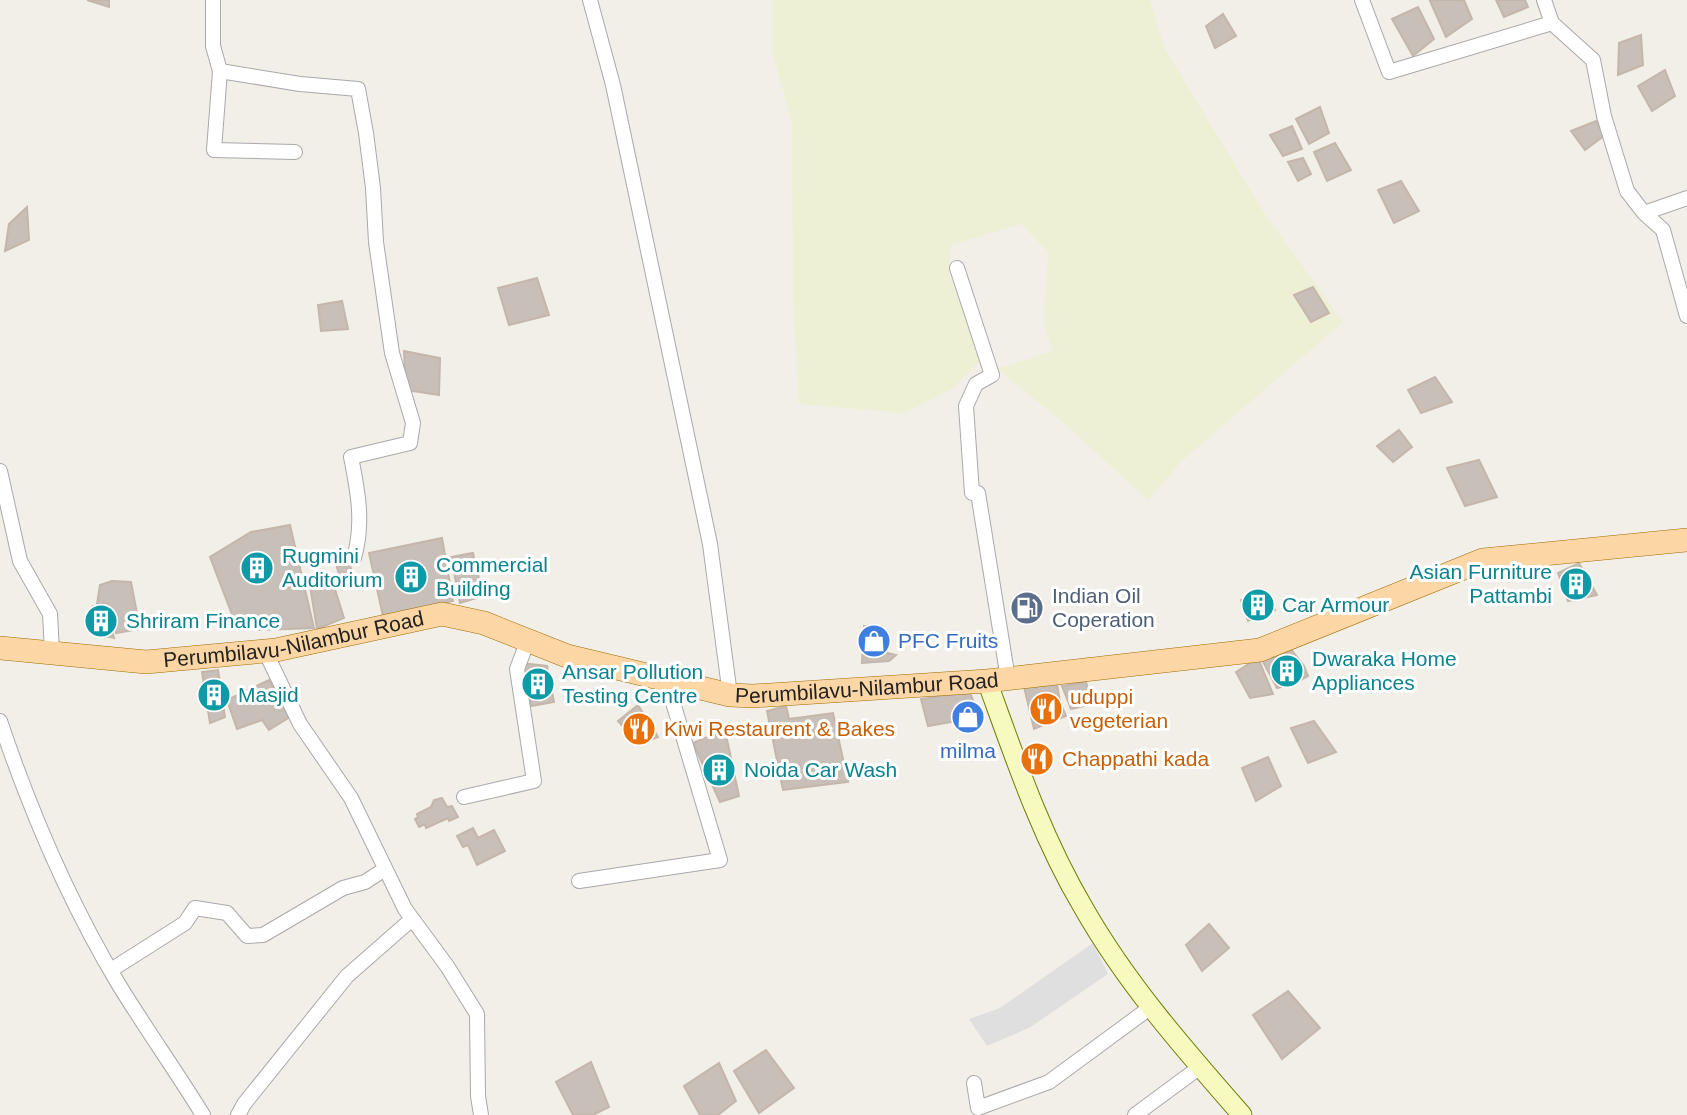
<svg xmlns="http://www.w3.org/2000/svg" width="1687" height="1115" viewBox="0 0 1687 1115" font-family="Arial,sans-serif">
<rect width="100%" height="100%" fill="#f2efe9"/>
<!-- residential -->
<path fill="#e0dfdf" d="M 1093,943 L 1108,974 L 1029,1028 L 987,1046 L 969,1019 L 1000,1008 Z"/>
<!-- farmland -->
<path fill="#eef0d5" d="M 773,0 L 1150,0 L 1164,47 L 1263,211 L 1343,322 L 1183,460 L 1148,500 L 1057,417 L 997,369 L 1053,351 L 1044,324 L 1048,252 L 1021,224 L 951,245 L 949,274 L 986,355 L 952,389 L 904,413 L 799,404 L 793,304 L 792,124 L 773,54 Z"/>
<!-- building -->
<path fill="#c7bfb8" stroke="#c4b6ab" stroke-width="2" d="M 87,0 L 109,0 L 109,7 Z
M 1432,0 L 1464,0 L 1472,19 L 1446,37 L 1430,1 Z
M 1496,0 L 1525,0 L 1528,7 L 1504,17 Z
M 1418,7 L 1434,39 L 1413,56 L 1392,19 Z
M 1223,14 L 1236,36 L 1215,48 L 1206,26 Z
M 1641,35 L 1643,65 L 1618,75 L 1619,43 Z
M 1665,70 L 1675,96 L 1652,111 L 1638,86 Z
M 1320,107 L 1329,133 L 1309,144 L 1296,119 Z
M 1596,121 L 1605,135 L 1585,150 L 1571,131 Z
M 1292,126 L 1302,149 L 1283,156 L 1270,135 Z
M 1335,143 L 1351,170 L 1327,181 L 1314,152 Z
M 1303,158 L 1311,174 L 1298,181 L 1288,162 Z
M 1401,181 L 1419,211 L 1394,223 L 1378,190 Z
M 27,207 L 29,240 L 5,251 L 9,224 Z
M 537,278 L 549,315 L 509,325 L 498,288 Z
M 1313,287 L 1329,313 L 1311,322 L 1294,295 Z
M 342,301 L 348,329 L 321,331 L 318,305 Z
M 404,351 L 440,358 L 439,395 L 406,390 Z
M 1435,377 L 1452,402 L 1421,413 L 1408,390 Z
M 1399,430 L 1412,447 L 1393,462 L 1377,446 Z
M 1479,460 L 1497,497 L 1465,506 L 1447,468 Z
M 290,525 L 314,628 L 260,630 L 236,625 L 210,557 L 251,532 Z
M 442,538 L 453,601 L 383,616 L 369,553 Z
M 473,553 L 483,596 L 460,603 L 451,557 Z
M 348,559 L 354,578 L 342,584 L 336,564 Z
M 1579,563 L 1597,595 L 1568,601 L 1558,573 Z
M 316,573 L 321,590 L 333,583 L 344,618 L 317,629 L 309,580 L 302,579 Z
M 112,581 L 131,582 L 140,629 L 116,633 L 108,603 L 97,604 L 100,585 Z
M 1265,590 L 1275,610 L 1248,621 L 1241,600 Z
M 93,606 L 105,608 L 114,638 L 95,634 Z
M 864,626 L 884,629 L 887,653 L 896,655 L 889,661 L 862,663 Z
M 1287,644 L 1304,666 L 1308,676 L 1293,684 L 1277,688 L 1261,658 Z
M 1258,658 L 1273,694 L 1250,698 L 1236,672 Z
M 521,663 L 547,666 L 554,702 L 531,706 Z
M 218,670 L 225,717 L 210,723 L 202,672 Z
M 269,680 L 290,717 L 269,730 L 262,720 L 237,729 L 227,700 Z
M 1086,682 L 1092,704 L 1071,709 L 1062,686 Z
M 1057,684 L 1060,702 L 1066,716 L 1034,729 L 1024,687 Z
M 970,692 L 979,717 L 928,726 L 921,699 Z
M 638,705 L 658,737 L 640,744 L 618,721 Z
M 786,706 L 789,719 L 833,713 L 848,782 L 783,790 L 767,711 Z
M 1314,721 L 1336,752 L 1308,763 L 1291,728 Z
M 725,730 L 739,796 L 720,802 L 693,743 Z
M 1268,757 L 1281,786 L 1256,801 L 1242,768 Z
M 442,798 L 447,807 L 452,806 L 458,817 L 449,821 L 448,818 L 426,828 L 425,824 L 419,827 L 415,819 L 418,817 L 417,814 L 431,807 L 434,800 Z
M 473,828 L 478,838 L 494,830 L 505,851 L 477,865 L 468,845 L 463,847 L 457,836 Z
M 1209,924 L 1229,948 L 1202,971 L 1186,945 Z
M 1288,991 L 1320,1028 L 1282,1059 L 1253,1015 Z
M 766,1050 L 794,1088 L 759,1113 L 734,1071 Z
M 591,1062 L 609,1107 L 593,1115 L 573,1115 L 556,1082 Z
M 719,1063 L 736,1101 L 718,1115 L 700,1115 L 684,1086 Z"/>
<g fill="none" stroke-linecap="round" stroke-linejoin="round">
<defs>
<path id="minor" d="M 213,0 L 213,46 L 220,71 L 300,84 L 358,89 L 366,133 L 373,188 L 376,242 L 392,353 L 413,423 L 410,443 L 351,457 C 358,492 364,523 354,558
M 590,0 L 613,85 L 710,544 L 730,695
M 1362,0 L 1389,72 L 1552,23
M 1544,0 L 1552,23 L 1593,60 L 1604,116 L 1627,191 L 1644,213 L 1663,230 L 1687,316
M 220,71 L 214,150 L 295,152
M 1644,213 L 1687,198
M 957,268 L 992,375 L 976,384 L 966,406 L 972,493 L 978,493 L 1008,679
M 0,471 L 20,561 L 50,614 L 52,652
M 265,651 L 300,724 L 351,798 L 405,909 L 447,966 L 477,1014 L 478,1096 L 481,1115
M 0,721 C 31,813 69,902 119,985 C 146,1029 176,1071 203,1115
M 464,797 L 534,781 L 517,669 L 528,640
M 579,881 L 720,860 L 666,679
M 111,970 L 185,923 L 195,908 L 227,913 L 247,936 L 263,935 L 343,888 L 365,882 L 385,869
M 974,1083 L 978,1108 L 1049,1082 L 1151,1007
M 238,1115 L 244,1104 L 347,976 L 412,919
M 1135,1115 L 1200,1067"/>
<path id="secondary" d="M 987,681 C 1015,758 1041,836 1083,907 C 1126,983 1185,1050 1242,1115"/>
<g id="primary">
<path id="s1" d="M 0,648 L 146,662 L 276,650 L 442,614 L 484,623 L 567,656 L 730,695 L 753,696 L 987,681 L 1260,650 L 1483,560 L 1687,540"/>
</g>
</defs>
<!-- minor casing -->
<use href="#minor" stroke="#a9a9a9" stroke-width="16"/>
<!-- secondary casing -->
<use href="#secondary" stroke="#707d05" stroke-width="21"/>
<!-- primary casing -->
<use href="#primary" stroke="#a06b00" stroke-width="24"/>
<!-- minor -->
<use href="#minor" stroke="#fff" stroke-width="14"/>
<!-- secondary -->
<use href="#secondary" stroke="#f7fabf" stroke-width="19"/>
<!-- primary -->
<use href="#primary" stroke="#fcd6a4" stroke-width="23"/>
</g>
<!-- icons -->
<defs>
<symbol id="building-disc" viewBox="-11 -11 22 22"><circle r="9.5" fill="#0f9aa8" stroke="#fff"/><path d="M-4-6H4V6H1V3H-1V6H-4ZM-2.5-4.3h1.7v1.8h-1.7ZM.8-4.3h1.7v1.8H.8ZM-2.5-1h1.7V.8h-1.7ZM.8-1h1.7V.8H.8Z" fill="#fff"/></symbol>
<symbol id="fuel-disc" viewBox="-11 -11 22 22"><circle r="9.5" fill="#5c6f8a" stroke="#fff"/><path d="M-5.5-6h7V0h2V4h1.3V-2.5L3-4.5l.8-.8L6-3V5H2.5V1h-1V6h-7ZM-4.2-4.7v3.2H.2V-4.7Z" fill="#fff"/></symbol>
<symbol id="shop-disc" viewBox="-11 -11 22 22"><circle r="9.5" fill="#3f7fe0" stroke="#fff"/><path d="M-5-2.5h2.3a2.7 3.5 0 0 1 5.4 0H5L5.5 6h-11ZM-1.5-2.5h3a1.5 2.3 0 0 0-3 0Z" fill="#fff"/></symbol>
<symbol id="restaurant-disc" viewBox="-11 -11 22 22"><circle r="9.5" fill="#e8710a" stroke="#fff"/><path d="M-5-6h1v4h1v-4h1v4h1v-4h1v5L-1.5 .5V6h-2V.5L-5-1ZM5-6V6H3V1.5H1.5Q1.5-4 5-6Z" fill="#fff"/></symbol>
</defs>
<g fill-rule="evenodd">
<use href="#building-disc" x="238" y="549" width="38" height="38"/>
<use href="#building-disc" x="392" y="558" width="38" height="38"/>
<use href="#building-disc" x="1557" y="565" width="38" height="38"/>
<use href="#building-disc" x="1239" y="586" width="38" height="38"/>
<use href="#fuel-disc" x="1008" y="589" width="38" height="38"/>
<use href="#building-disc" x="82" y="602" width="38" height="38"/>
<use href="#shop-disc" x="855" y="622" width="38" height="38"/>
<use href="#building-disc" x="1268" y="652" width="38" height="38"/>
<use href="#building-disc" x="519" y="665" width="38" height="38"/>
<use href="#building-disc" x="195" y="676" width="38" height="38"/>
<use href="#restaurant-disc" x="1027" y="690" width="38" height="38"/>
<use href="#shop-disc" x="949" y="698" width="38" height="38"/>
<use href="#restaurant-disc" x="620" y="710" width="38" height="38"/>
<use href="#restaurant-disc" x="1018" y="740" width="38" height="38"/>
<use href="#building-disc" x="700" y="751" width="38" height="38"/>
</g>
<g text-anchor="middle" stroke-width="6" stroke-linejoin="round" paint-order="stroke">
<!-- culture labels -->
<g font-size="21" fill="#0d838f" stroke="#fff" text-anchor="start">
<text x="282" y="563">Rugmini<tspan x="282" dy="24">Auditorium</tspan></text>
<text x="436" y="572">Commercial<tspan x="436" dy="24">Building</tspan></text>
<text x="1552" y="579" text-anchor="end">Asian Furniture<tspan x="1552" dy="24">Pattambi</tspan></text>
<text x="1282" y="612">Car Armour</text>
<text x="126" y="628">Shriram Finance</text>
<text x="1312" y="666">Dwaraka Home<tspan x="1312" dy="24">Appliances</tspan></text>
<text x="562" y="679">Ansar Pollution<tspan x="562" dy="24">Testing Centre</tspan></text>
<text x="238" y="702">Masjid</text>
<text x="744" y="777">Noida Car Wash</text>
</g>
<!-- service labels -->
<g font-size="21" fill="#4e5e75" stroke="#fff" text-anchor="start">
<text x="1052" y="603">Indian Oil<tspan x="1052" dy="24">Coperation</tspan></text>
</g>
<!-- street labels -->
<g font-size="21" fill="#222" stroke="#fff">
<text dy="7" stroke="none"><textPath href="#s1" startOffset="296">Perumbilavu-Nilambur Road</textPath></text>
<text dy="7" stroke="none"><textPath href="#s1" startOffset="884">Perumbilavu-Nilambur Road</textPath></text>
</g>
<!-- shop labels -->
<g font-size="21" fill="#366cbe" stroke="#fff" text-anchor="start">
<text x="898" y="648">PFC Fruits</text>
<text x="968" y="758" text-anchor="middle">milma</text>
</g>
<!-- food labels -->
<g font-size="21" fill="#c56008" stroke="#fff" text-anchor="start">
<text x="1070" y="704">uduppi<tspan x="1070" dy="24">vegeterian</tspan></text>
<text x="664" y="736">Kiwi Restaurent &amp; Bakes</text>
<text x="1062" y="766">Chappathi kada</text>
</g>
</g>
</svg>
